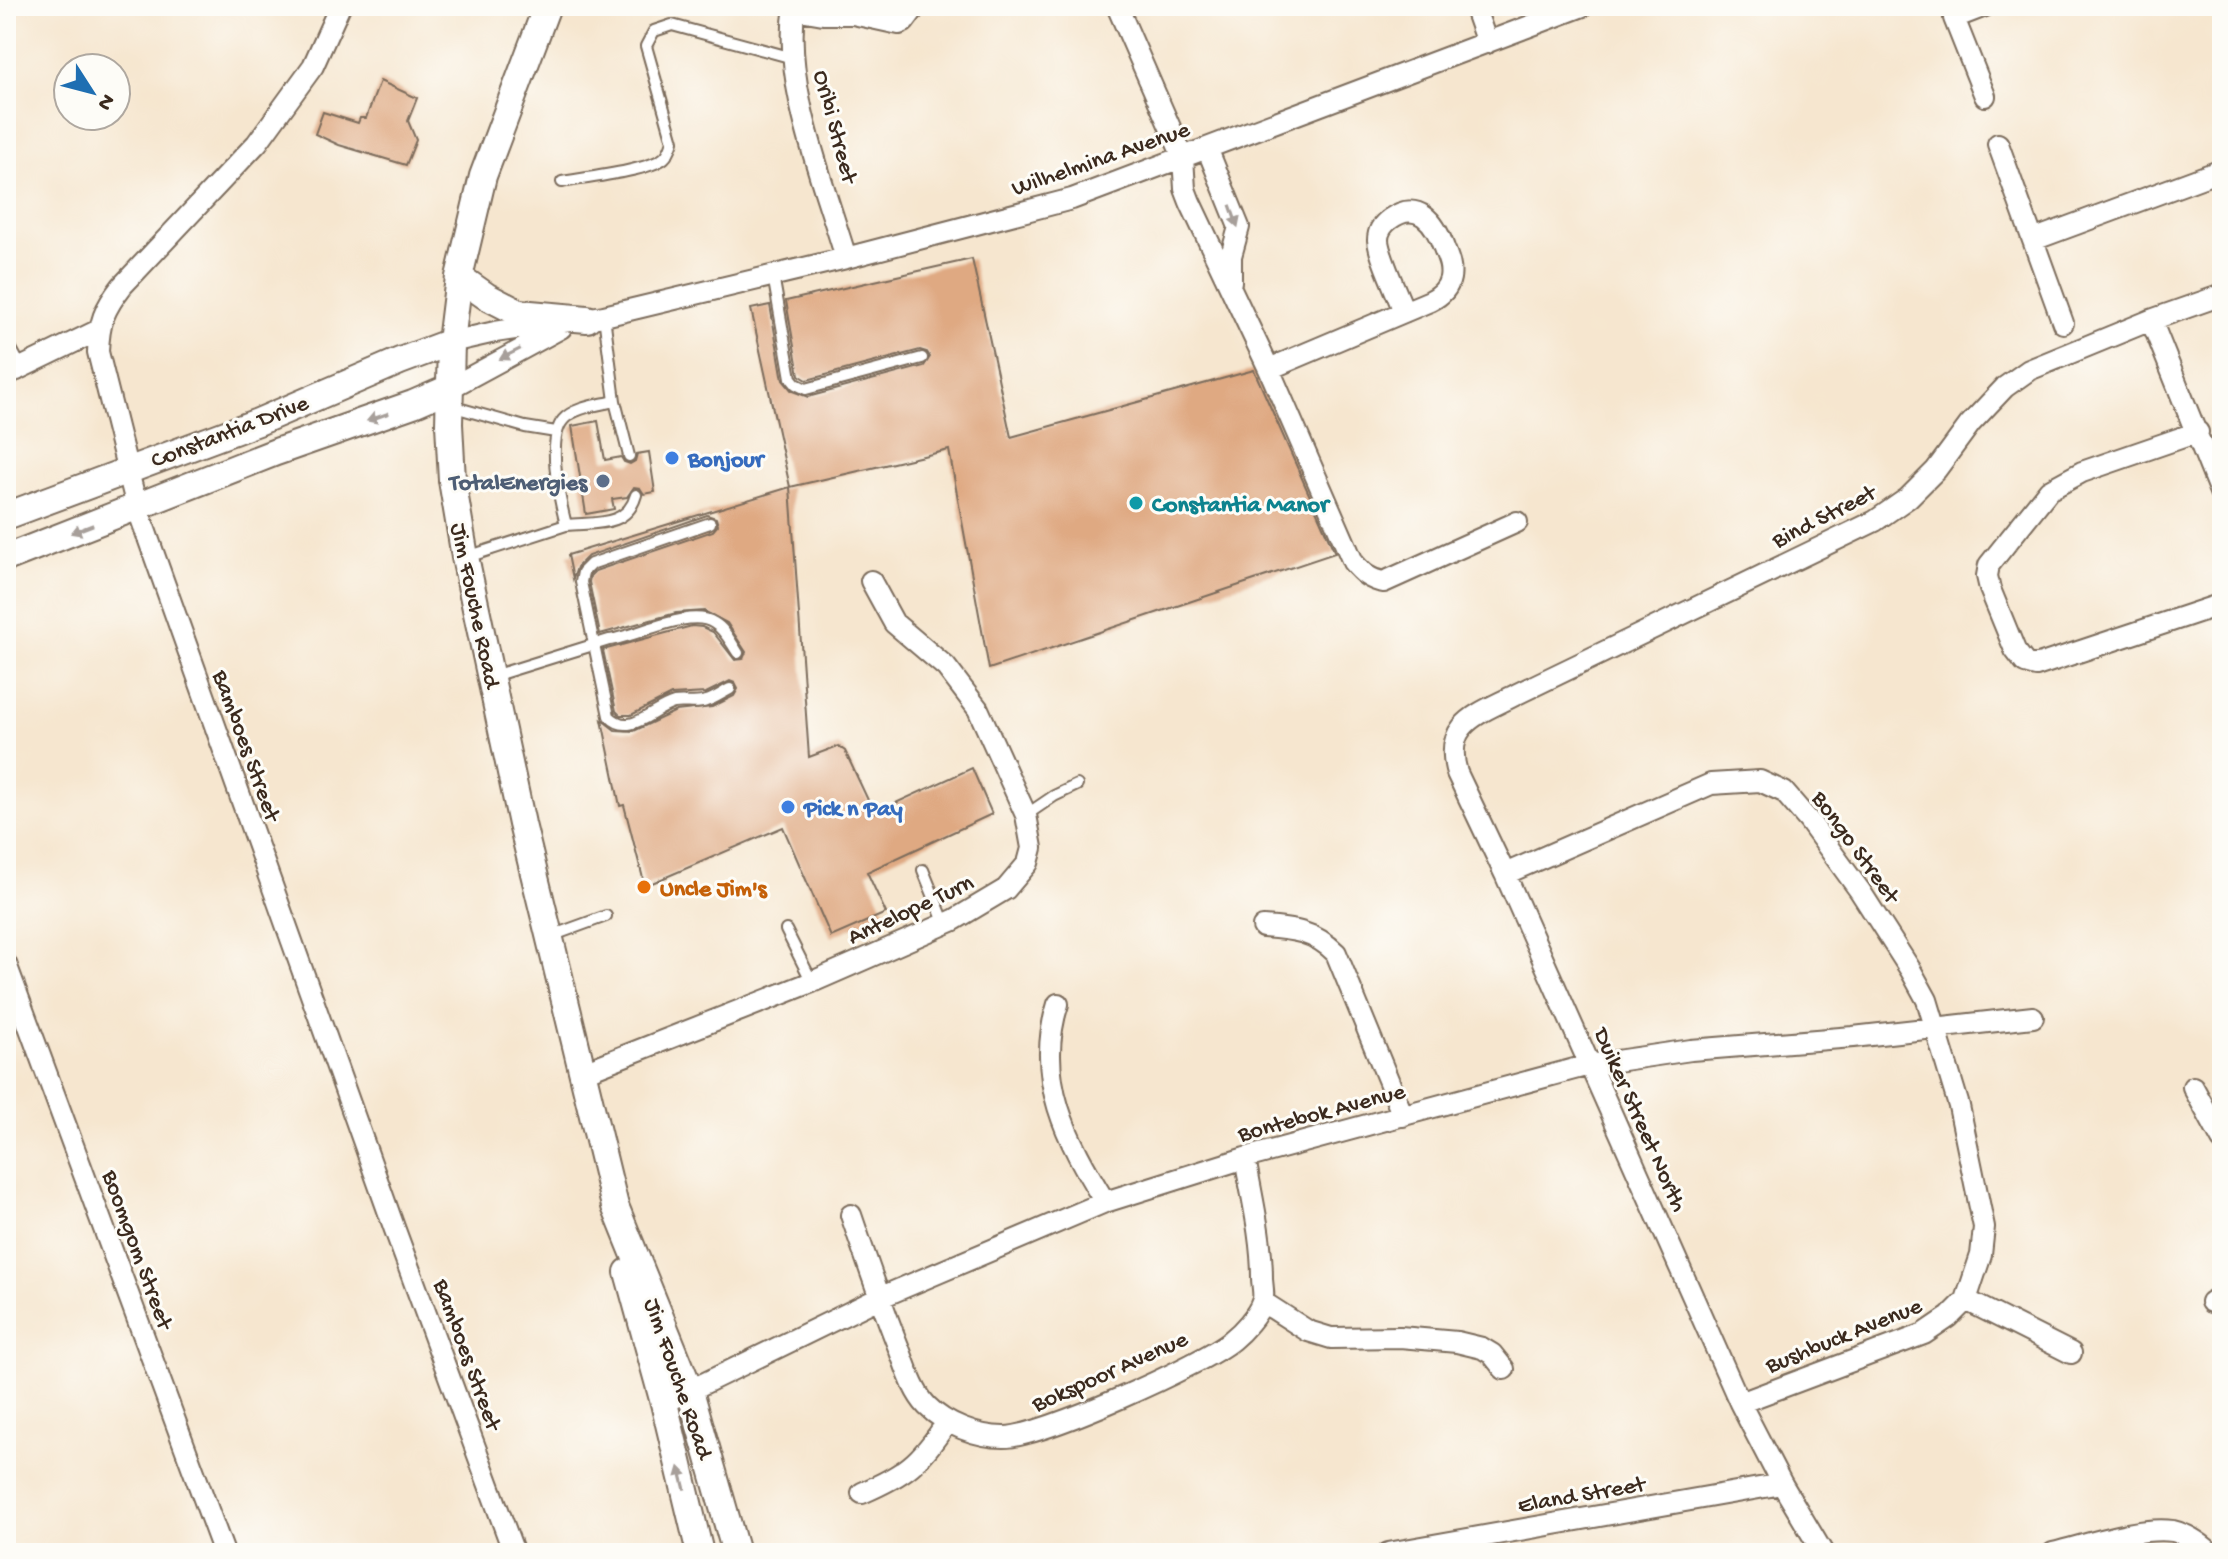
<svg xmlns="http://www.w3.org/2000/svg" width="2228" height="1559" viewBox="0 0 2228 1559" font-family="'Gochi Hand',sans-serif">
<rect width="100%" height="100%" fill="#fdfcf7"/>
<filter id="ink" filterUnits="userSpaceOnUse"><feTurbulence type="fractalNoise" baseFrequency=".0125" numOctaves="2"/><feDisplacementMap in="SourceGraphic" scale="16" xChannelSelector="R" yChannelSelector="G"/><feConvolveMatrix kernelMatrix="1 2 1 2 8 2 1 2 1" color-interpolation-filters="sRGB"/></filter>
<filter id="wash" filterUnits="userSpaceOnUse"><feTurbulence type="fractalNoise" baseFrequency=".006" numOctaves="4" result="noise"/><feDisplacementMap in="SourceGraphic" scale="32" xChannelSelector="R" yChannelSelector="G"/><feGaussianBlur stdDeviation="1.8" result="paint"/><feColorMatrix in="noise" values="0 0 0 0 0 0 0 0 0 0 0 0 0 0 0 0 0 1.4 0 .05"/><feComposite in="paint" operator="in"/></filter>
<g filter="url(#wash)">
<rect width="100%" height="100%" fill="#f6e6cf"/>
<g id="blocks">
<!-- building -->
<path fill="#dfa982" d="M 380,81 L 417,98 L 408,121 L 416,140 L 406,165 L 339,145 L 315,134 L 323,112 L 358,123 L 360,118 L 366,118 Z
M 972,259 L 1011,437 L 1254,370 L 1335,553 L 989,669 L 949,450 L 790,487 L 751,309 L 770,305 L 783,380 L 792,391 L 808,397 L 924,366 L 930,357 L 927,352 L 920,350 L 807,380 L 799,375 L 786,301 Z
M 598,421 L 605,460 L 621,457 L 624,462 L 630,464 L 635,461 L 637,454 L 649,452 L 655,492 L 644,494 L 640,488 L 634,487 L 627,497 L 612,499 L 614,509 L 586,514 L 572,426 Z
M 790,487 L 809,757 L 838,746 L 845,751 L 874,813 L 972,768 L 992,814 L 867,872 L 886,913 L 831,937 L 783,827 L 645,886 L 624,805 L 620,806 L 602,720 L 615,730 L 634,731 L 676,711 L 712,707 L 734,696 L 738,689 L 735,683 L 730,681 L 706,693 L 671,695 L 631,715 L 620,715 L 616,711 L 603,650 L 692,626 L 702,627 L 713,632 L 735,660 L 743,659 L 746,652 L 727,623 L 704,611 L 676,613 L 600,634 L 589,582 L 590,576 L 595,571 L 713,531 L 718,525 L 716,518 L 707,515 L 588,556 L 577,567 L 573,579 L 568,555 Z"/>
</g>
</g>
<g filter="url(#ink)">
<use href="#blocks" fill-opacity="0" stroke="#7c6c5c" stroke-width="2"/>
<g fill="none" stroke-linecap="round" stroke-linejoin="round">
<defs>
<path id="service" d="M 562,182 C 584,178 648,171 664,158 C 669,154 671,147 673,141 L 646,46 L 654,31 L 672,25 L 793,58
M 773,275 L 791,378 L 796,384 L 806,389 L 922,358
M 615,401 L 629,456
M 451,406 L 525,427 L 556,432
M 710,523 L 591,564 L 583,572 L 581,582 L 609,716 C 630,738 652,709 674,703 C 684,701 696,705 706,701 C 714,699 722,693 730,689
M 566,525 C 595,522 627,528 636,495
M 467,557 L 566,525 C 560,501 546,440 563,420 C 574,407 599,405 615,401 L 604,316
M 493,676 L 609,640 C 636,637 690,607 714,623 C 725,629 731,643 738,653
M 1026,815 L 1054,796 L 1077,785
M 923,870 L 945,924
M 786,930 L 812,982
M 551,936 L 606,916"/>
<path id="minor" d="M 340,6 L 313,66 L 257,143 L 122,286 C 104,309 99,322 98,352 L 137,507 L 395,1230 L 514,1553
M 795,6 C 782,83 824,183 846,258
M 1117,6 L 1183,157 L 1185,189 L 1190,202 L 1269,369 L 1353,562 C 1362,573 1370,580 1384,582 L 1517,522
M 1474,6 L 1487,43
M 794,9 L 823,14 L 853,14 L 899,24 L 904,22 L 916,6
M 1985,96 L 1954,18 L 1985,6
M 1998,144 L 2063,323
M 1207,148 L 1239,227 L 1231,256 L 1231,282
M 2033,240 L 2222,170
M 2151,320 L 2222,497
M 451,342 L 495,332 L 604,316 L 846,258 L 1072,199 L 1583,6
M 6,350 L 17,370
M 1269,369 L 1430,301 C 1440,296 1448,289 1450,278 C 1452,267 1448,258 1444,248 C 1435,222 1418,199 1390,219 C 1383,224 1378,231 1378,240 C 1379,256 1398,295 1404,312
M 6,375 L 99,330
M 450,388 L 561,328
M 2198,432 L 2082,472 L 2049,490 L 1989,565 L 1987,576 L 1990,589 L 2015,650 L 2025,663 L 2036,666 L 2222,604
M 1505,874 L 1711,784 L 1760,781 L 1784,792 L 1809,821 L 1860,891 L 1910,969 L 1927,1000 L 1959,1106 L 1984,1227 L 1981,1255 L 1966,1300 L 1949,1317 L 1924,1334 L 1740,1403
M 1263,927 C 1293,929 1314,931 1336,953 L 1403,1116
M 6,964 L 224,1553
M 1058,1004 C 1034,1078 1067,1140 1105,1202
M 581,1073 L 812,982 L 954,920 L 1006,889 L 1028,863 L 1032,848 L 1026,815 L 978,709 L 946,667 L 894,623 L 871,581
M 2193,1087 L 2222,1140
M 851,1215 C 866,1259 881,1303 898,1346 C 906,1366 912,1390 927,1406 C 946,1425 977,1437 1004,1437 C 1041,1437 1202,1365 1232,1340 C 1242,1332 1258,1315 1262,1302 C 1265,1296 1262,1285 1262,1278 C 1262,1238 1252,1198 1245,1158
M 1966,1300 L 2071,1353
M 1263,1302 L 1308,1331 L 1331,1338 L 1400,1337 L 1457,1342 L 1482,1348 L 1492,1354 L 1504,1369
M 2211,1302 L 2222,1296
M 664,1403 L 879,1298 L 1105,1202 L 1245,1158 L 1589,1065 L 1691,1050 L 1853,1037 L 2033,1017
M 862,1493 C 906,1474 920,1463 947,1422
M 1388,1553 L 1782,1484
M 1823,1553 L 1782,1484 L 1740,1403 L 1505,874 L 1457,773 C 1442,722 1480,714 1517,694 L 1875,521 L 1908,498 L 1936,470 L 1970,424 L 2005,387 L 2029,370 L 2151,320 L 2222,295
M 2053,1553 C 2087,1545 2139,1526 2173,1531 C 2187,1534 2201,1544 2211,1553"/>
<path id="tertiary" d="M 547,6 L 483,176 L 459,277 L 451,342 L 449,424 L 452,480 L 465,557 L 522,824 L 615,1206 L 690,1391 L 736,1553
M 459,277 L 486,296 L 519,313 L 587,319
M 6,516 L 258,422 L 400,361 L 451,342
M 6,558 L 276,452 L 413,404 L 450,388
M 628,1272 L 664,1403 L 700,1553"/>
</defs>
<!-- service casing -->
<use href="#service" stroke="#7c6c5c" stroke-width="14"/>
<!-- minor casing -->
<use href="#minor" stroke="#7c6c5c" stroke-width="24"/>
<!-- tertiary casing -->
<use href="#tertiary" stroke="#7c6c5c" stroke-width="30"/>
<!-- service -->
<use href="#service" stroke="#fff" stroke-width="10"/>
<!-- minor -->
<use href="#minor" stroke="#fff" stroke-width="20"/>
<!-- tertiary -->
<use href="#tertiary" stroke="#fff" stroke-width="26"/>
</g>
<!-- one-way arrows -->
<defs><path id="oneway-solid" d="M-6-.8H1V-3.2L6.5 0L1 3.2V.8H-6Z" transform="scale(2)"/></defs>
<g fill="#a79f9a">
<use href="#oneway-solid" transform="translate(1234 216) rotate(71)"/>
<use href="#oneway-solid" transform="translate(510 354) rotate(153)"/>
<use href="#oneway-solid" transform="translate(378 417) rotate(161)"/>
<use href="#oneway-solid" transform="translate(82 529) rotate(159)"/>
<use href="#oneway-solid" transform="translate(682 1478) rotate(-104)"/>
</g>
</g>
<!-- markers -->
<g fill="#3f7fe0" stroke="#fdfcf7" stroke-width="3">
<circle cx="672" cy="458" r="8"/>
<circle cx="788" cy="807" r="8"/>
</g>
<circle fill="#5c6f8a" stroke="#fdfcf7" stroke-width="3" cx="603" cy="481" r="8"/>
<circle fill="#0f9aa8" stroke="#fdfcf7" stroke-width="3" cx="1136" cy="503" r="8"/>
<circle fill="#e8710a" stroke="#fdfcf7" stroke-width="3" cx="644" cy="887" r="8"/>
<g text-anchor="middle" stroke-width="6" stroke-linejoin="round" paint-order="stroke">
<!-- street labels -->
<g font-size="24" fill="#3b2a1e" stroke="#fdfcf7">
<text transform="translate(837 126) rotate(75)" y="8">Oribi Street</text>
<text transform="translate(1100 157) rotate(-19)" y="8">Wilhelmina Avenue</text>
<text transform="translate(229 430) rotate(-21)" y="8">Constantia Drive</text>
<text transform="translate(1823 515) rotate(-27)" y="8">Bind Street</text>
<text transform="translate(477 605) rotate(78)" y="8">Jim Fouche Road</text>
<text transform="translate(248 745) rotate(70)" y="8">Bamboes Street</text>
<text transform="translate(1857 846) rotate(54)" y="8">Bongo Street</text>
<text transform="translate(910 908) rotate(-25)" y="8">Antelope Turn</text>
<text transform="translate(1321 1111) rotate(-15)" y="8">Bontebok Avenue</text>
<text transform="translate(1642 1119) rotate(66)" y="8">Duiker Street North</text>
<text transform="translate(139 1249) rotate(70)" y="8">Boomgom Street</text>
<text transform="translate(1843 1334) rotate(-22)" y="8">Bushbuck Avenue</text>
<text transform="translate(469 1354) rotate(70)" y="8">Bamboes Street</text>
<text transform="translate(1109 1370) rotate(-24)" y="8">Bokspoor Avenue</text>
<text transform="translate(680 1378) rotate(71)" y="8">Jim Fouche Road</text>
<text transform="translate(1581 1493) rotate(-10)" y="8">Eland Street</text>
</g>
<!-- shop labels -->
<g font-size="24" font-weight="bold" fill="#366cbe" stroke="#fdfcf7" text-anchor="start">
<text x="688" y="466">Bonjour</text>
<text x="804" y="815">Pick n Pay</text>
</g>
<!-- service labels -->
<g font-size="24" font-weight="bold" fill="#4e5e75" stroke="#fdfcf7" text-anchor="end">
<text x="587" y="489">TotalEnergies</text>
</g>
<!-- culture labels -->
<g font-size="24" font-weight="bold" fill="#0d838f" stroke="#fdfcf7" text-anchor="start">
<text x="1152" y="511">Constantia Manor</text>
</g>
<!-- food labels -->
<g font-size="24" font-weight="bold" fill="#c56008" stroke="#fdfcf7" text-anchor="start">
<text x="660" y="895">Uncle Jim's</text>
</g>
</g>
<!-- margin -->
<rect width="2228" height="1559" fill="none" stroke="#fdfcf7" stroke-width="32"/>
<!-- north arrow -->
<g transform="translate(92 92) rotate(126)"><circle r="38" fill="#fdfcf7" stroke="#afa8a0" stroke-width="2"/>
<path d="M0-6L14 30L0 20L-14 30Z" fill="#1f6fb2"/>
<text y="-12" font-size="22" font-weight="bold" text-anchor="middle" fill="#3b2a1e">N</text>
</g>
</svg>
